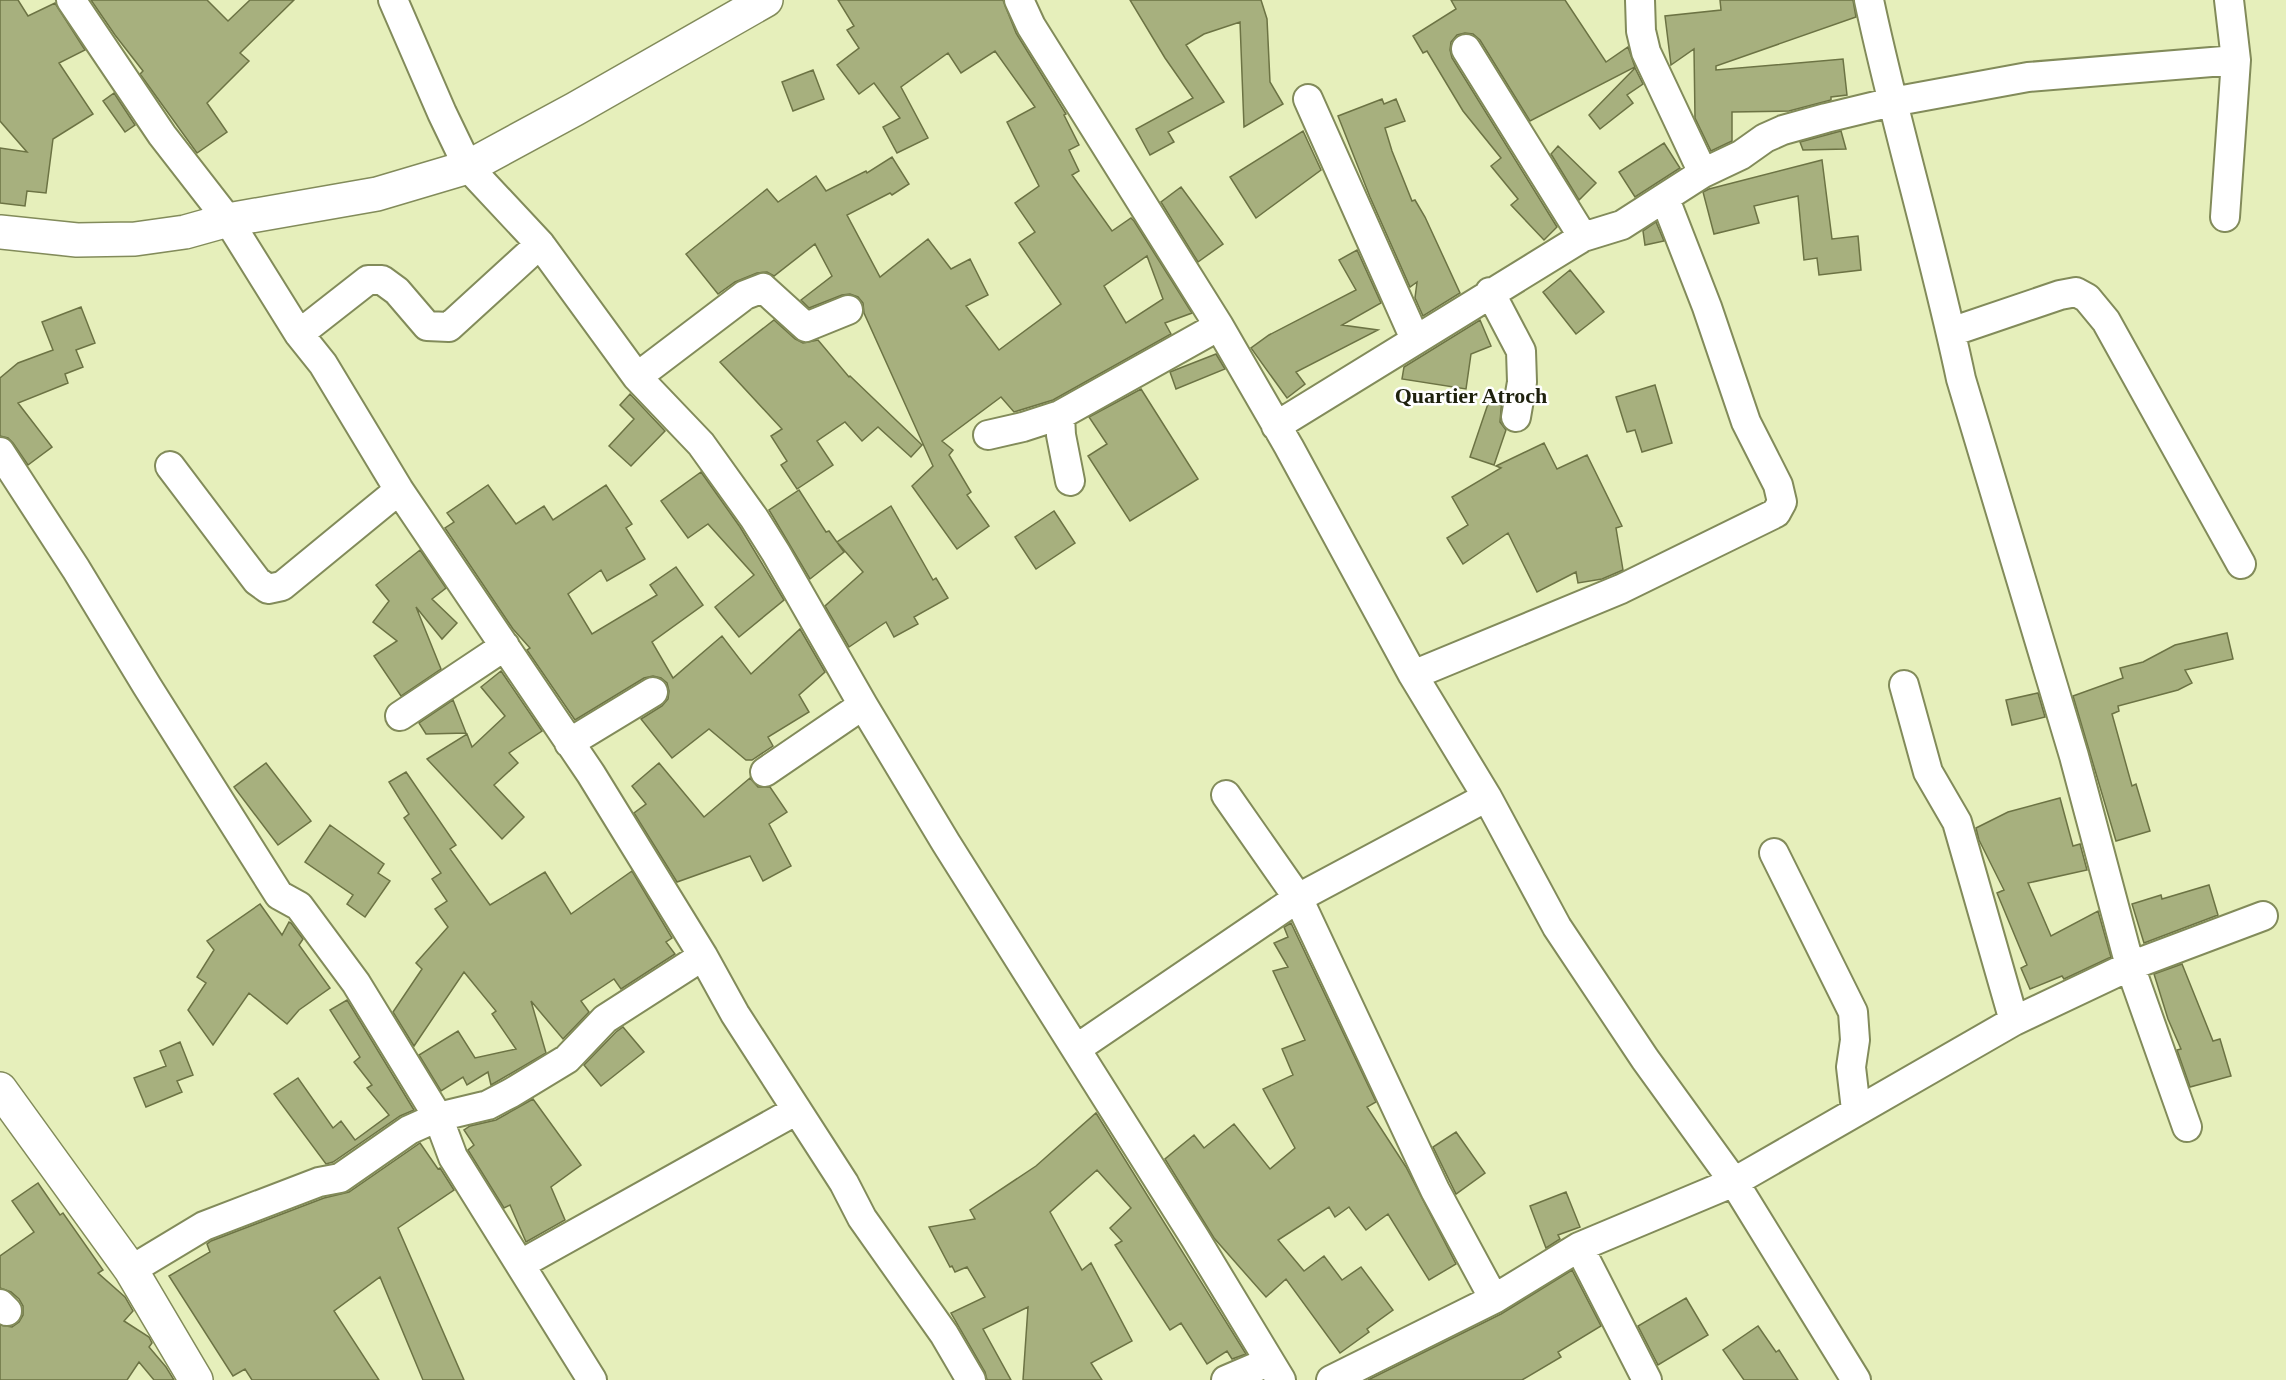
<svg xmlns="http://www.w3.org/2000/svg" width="2286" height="1380" viewBox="0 0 2286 1380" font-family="'Times New Roman',serif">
<rect width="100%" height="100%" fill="#e6efbb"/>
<!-- building -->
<path fill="#a7b07e" stroke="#6c7344" stroke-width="1.5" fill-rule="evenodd" d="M 0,0 L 18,0 L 28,16 L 55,3 L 85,50 L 59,63 L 93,114 L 53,139 L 46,193 L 27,191 L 25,206 L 0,203 L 0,148 L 27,152 L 0,121 Z
M 91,0 L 207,0 L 228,21 L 250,0 L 294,0 L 240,53 L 249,61 L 207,103 L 227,132 L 197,153 L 140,74 L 143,71 L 115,35 Z
M 838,0 L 1003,0 L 1016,33 L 1066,114 L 1064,115 L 1079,145 L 1069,150 L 1079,171 L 1072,175 L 1112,231 L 1131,218 L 1134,221 L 1192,313 L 1165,323 L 1171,334 L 1053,400 L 1014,412 L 1001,397 L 942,441 L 953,450 L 949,455 L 971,492 L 967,495 L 989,526 L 957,549 L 912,486 L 933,466 L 864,313 L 863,303 L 858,297 L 850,294 L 842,295 L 809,308 L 801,300 L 832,276 L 815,244 L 774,276 L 767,272 L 757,273 L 735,282 L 718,294 L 686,254 L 767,189 L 778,202 L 816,176 L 826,191 L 866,171 L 867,173 L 892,157 L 909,184 L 892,195 L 890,193 L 847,215 L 880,277 L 928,239 L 951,269 L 970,259 L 988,295 L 966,306 L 999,350 L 1061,304 L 1019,243 L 1035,232 L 1015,203 L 1039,186 L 1007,122 L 1035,107 L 995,51 L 961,73 L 948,53 L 901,87 L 928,138 L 897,153 L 883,127 L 900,118 L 874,83 L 859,94 L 837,65 L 859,48 L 847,30 L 854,26 ZM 1147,256 L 1163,299 L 1126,323 L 1104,286 Z
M 1130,0 L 1261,0 L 1267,19 L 1270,82 L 1283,104 L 1244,127 L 1240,22 L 1204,34 L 1186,45 L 1224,102 L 1168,132 L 1174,142 L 1150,155 L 1136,129 L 1193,98 L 1165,58 Z
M 1451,0 L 1565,0 L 1606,62 L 1628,47 L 1635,67 L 1530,121 L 1480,40 L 1473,34 L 1465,33 L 1457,35 L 1451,42 L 1450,50 L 1452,58 L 1557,227 L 1544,240 L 1511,205 L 1518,199 L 1491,166 L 1501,158 L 1463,111 L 1427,51 L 1423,53 L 1413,36 L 1456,9 Z
M 1720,0 L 1853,0 L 1856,17 L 1716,66 L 1716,70 L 1843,59 L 1847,95 L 1831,97 L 1831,100 L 1789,111 L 1732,112 L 1732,141 L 1711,151 L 1695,118 L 1694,49 L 1671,65 L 1665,16 L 1721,10 Z
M 1635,68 L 1643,84 L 1627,95 L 1633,103 L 1600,129 L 1589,115 Z
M 813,70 L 824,99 L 793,111 L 782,82 Z
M 114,93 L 135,125 L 125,132 L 103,101 Z
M 1382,99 L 1384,104 L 1396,99 L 1405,121 L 1385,128 L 1392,151 L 1412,201 L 1415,200 L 1425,217 L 1460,293 L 1423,316 L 1415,298 L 1417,282 L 1410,287 L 1370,197 L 1338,116 Z
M 1303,131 L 1321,170 L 1256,218 L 1230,177 Z
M 1841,131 L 1846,149 L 1803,150 L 1800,142 Z
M 1664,143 L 1680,168 L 1635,197 L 1619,172 Z
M 1558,146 L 1596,183 L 1579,200 L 1551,154 Z
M 1822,160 L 1832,239 L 1858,236 L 1861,270 L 1819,275 L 1817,258 L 1804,260 L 1798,196 L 1754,206 L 1759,223 L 1714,234 L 1703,192 L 1709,189 Z
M 1181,187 L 1223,244 L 1198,262 L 1161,202 Z
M 1656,222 L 1664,241 L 1645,245 L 1643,231 Z
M 1357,250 L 1381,303 L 1342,325 L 1378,330 L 1296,372 L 1305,384 L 1287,398 L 1251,348 L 1269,335 L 1356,290 L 1339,260 Z
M 1570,270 L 1604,312 L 1576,334 L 1543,292 Z
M 81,307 L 95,343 L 76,350 L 83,367 L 65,374 L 68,383 L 18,403 L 52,447 L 28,465 L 13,443 L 8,438 L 0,436 L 0,378 L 18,363 L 53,350 L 42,322 Z
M 774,320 L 795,339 L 803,343 L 818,340 L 849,377 L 850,376 L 922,445 L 911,457 L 878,427 L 862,441 L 845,422 L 817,441 L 833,465 L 797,489 L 781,465 L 787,461 L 771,436 L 782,429 L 720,362 Z
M 1480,320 L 1491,346 L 1471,354 L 1466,389 L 1402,379 L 1404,367 Z
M 1216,354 L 1225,369 L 1176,389 L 1170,372 Z
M 1655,385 L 1672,443 L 1642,452 L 1635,430 L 1627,432 L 1616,397 Z
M 1141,389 L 1198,479 L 1130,521 L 1088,456 L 1107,444 L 1089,417 Z
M 630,394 L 665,431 L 631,466 L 609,446 L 634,419 L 620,405 Z
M 1491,395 L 1502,399 L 1500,422 L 1506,430 L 1494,465 L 1470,457 Z
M 1544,443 L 1557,469 L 1587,455 L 1622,526 L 1616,528 L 1623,570 L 1602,579 L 1578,583 L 1576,572 L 1537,592 L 1508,533 L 1463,564 L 1447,538 L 1468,525 L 1452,497 L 1501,468 L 1496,466 Z
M 701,472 L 740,527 L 784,600 L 739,637 L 715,607 L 754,575 L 708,524 L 688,538 L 661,501 Z
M 488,485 L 516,524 L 544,506 L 553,520 L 606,485 L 632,524 L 626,528 L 645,559 L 607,581 L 601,570 L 568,594 L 592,634 L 657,595 L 650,585 L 676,567 L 703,605 L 652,642 L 673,678 L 722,636 L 751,674 L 800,629 L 825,672 L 799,695 L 809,712 L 768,737 L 773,746 L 752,760 L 746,760 L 709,729 L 672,758 L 641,719 L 662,706 L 668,699 L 669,691 L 667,683 L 661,678 L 653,676 L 644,678 L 575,720 L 527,650 L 530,648 L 513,629 L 445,528 L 454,522 L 447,513 Z
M 799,490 L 826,532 L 829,531 L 844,552 L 810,579 L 769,510 Z
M 891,506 L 933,580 L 936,578 L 948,598 L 914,617 L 918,624 L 894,637 L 886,622 L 849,647 L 825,606 L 863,572 L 837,542 Z
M 1054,511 L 1075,543 L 1036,569 L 1015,537 Z
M 420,550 L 446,588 L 432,599 L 457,623 L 442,639 L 416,607 L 441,669 L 401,696 L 374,656 L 397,641 L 373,622 L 389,601 L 376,585 Z
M 2227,633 L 2233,659 L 2185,670 L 2192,683 L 2178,690 L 2118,706 L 2119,711 L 2112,714 L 2132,786 L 2136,784 L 2150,831 L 2116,841 L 2073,696 L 2123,678 L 2120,668 L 2143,662 L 2175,645 Z
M 501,671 L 542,731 L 509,753 L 518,763 L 494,785 L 524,817 L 502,839 L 427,759 L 467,734 L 472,747 L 505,716 L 481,687 Z
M 2038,693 L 2045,717 L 2012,725 L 2006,700 Z
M 453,700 L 466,733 L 426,734 L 419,723 Z
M 266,763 L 311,821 L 278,845 L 234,787 Z
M 659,763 L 704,817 L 750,778 L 758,787 L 770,787 L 787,812 L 769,824 L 791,866 L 763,881 L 750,856 L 677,882 L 634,813 L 646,804 L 632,786 Z
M 406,772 L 456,845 L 450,849 L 490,905 L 545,872 L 571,914 L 632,871 L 672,938 L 666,942 L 675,954 L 621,989 L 614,979 L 581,1001 L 589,1012 L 563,1039 L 531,1001 L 546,1053 L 491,1085 L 488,1072 L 467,1085 L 463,1077 L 441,1091 L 419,1055 L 458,1031 L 475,1058 L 516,1049 L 492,1014 L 496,1011 L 464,972 L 414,1046 L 393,1012 L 422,969 L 416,963 L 448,927 L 435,909 L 447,901 L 432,879 L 441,873 L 404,818 L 409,814 L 389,782 Z
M 2060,798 L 2073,846 L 2080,844 L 2087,870 L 2028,883 L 2051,936 L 2098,911 L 2111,957 L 2064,979 L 2062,976 L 2030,989 L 2021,968 L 2027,965 L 1997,893 L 2004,890 L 1979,840 L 1976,828 L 2008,812 Z
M 330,825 L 384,864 L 378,873 L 390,881 L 365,917 L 347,904 L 353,895 L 305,862 Z
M 2209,885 L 2218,915 L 2144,943 L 2132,904 L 2161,895 L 2162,899 Z
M 260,904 L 282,935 L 289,922 L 291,923 L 303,939 L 299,945 L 330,988 L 299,1010 L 287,1024 L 249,993 L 213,1045 L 188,1010 L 206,983 L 197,977 L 214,950 L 207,941 Z
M 1291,923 L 1376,1102 L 1367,1107 L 1406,1167 L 1456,1264 L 1429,1280 L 1388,1214 L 1366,1230 L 1349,1207 L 1335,1217 L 1329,1207 L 1278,1240 L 1304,1271 L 1324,1256 L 1342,1280 L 1361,1267 L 1393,1310 L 1367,1329 L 1369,1332 L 1340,1353 L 1286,1279 L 1266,1297 L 1214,1238 L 1165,1159 L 1194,1135 L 1204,1148 L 1234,1124 L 1270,1169 L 1295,1148 L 1263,1089 L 1293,1075 L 1282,1049 L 1305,1040 L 1273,971 L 1288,967 L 1274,943 L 1288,937 L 1284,927 Z
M 2182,964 L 2213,1041 L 2220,1039 L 2231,1076 L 2190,1087 L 2177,1050 L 2181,1049 L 2168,1019 L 2154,974 Z
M 347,1000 L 414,1110 L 400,1116 L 333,1162 L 326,1164 L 274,1094 L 298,1078 L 333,1128 L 341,1121 L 355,1140 L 389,1115 L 367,1088 L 372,1085 L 354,1062 L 360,1057 L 330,1010 Z
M 623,1027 L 644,1052 L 601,1086 L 584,1065 L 616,1032 Z
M 180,1042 L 193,1075 L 177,1081 L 182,1092 L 146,1107 L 134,1078 L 166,1066 L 160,1051 Z
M 533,1099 L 581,1165 L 551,1187 L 565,1220 L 526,1242 L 510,1205 L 504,1208 L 468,1150 L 474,1145 L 464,1130 L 470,1126 L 496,1120 Z
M 1096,1113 L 1246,1354 L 1232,1359 L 1227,1351 L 1207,1364 L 1181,1323 L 1170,1330 L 1115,1245 L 1122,1241 L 1110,1228 L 1131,1208 L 1097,1170 L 1050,1212 L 1082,1270 L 1091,1263 L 1132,1341 L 1091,1363 L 1102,1380 L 1023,1380 L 1028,1307 L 983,1329 L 1011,1380 L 987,1380 L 985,1372 L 951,1313 L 985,1297 L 967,1267 L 955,1272 L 952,1266 L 950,1267 L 929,1227 L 975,1219 L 970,1210 L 1036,1166 Z
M 1456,1132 L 1485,1173 L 1456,1194 L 1433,1147 Z
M 420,1143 L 438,1169 L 440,1168 L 454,1190 L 398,1228 L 464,1380 L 423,1380 L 380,1277 L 334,1311 L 379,1380 L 252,1380 L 245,1369 L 233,1376 L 169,1276 L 210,1252 L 207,1244 L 211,1241 L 324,1198 L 349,1192 Z
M 38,1183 L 60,1215 L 63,1213 L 103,1270 L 98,1273 L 125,1297 L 133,1311 L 124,1321 L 149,1337 L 152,1343 L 149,1347 L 166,1367 L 174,1380 L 154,1380 L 139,1362 L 127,1380 L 0,1380 L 0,1325 L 12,1327 L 19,1322 L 23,1315 L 23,1306 L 19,1299 L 11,1292 L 0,1288 L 0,1256 L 34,1232 L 12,1201 Z
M 1566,1192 L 1580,1227 L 1558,1235 L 1560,1239 L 1546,1248 L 1530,1206 Z
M 1572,1270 L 1601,1326 L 1558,1352 L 1561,1357 L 1522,1380 L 1368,1380 L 1501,1314 Z
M 1686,1298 L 1708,1335 L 1658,1365 L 1638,1326 Z
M 1758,1326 L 1776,1352 L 1779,1350 L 1798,1380 L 1744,1380 L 1723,1350 Z"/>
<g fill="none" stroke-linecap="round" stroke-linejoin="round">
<defs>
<path id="street" d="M 71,0 L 162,135 L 228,220 L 299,334 L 323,364 L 399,490 L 591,774 L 703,956 L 735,1014 L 844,1183 L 862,1218 L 944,1334 L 971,1380
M 393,0 L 442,113 L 468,167 L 540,244 L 637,377 L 701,444 L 754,518 L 776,553 L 863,705 L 946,843 L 1195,1238 L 1281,1380
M 1019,0 L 1031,26 L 1219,326 L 1289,447 L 1413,675 L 1487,797 L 1557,927 L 1645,1059 L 1734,1182 L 1856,1380
M 1640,0 L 1641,31 L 1646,52 L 1703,173
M 1869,0 C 1896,127 1934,251 1961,379 L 2074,756 L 2130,966 L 2187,1127
M 1466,49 L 1583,237
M 1308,99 L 1415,339
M 2225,217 L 2236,60 L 2229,0
M 1490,292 L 1521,351 L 1522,382 L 1516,417
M 1951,332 L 2060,295 L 2076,292 L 2087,298 L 2106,321 L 2241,564
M 299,334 L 368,280 L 382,280 L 397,291 L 427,326 L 449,327 L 540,244
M 637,377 L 745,295 L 763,288 L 806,327 L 848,310
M 1060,415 L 1061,435 L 1070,481
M 1276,426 L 1583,237 L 1622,225 L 1703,173 L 1741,155 L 1765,138 L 1783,130 L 1826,118 L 1892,102 L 2028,77 L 2236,60
M 988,435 L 1023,427 L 1060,415 L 1219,326
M 0,452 L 76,569 L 147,686 L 279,895 L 299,906 L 356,983 L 438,1117 L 453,1157 L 592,1380
M 170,466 L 257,581 L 268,589 L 282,586 L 399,490
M 1413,675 L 1621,589 L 1776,513 L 1782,502 L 1778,485 L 1746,422 L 1707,307 L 1665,199
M 1904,685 L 1928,772 L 1957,822 L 2014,1021
M 400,716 L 505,646
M 569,743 L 653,692
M 765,772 L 863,705
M 1226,795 L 1298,898 L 1435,1190 L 1494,1299
M 1774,853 L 1853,1012 L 1855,1040 L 1851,1067 L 1856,1110
M 1076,1049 L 1298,898 L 1487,797
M 1579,1247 L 1647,1380
M 521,1264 L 797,1110
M 131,1270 L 204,1226 L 319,1182 L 340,1178 L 409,1130 L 438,1117 L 488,1105 L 511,1093 L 567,1059 L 605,1019 L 703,956
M 0,1304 L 7,1311
M 1226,1380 L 1268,1362
M 1331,1380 L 1494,1299 L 1579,1247 L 1734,1182 L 2014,1021 L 2130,966 L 2263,916"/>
<path id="secondary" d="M 0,232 L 77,240 L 135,239 L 185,232 L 228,220 L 377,194 L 468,167 L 575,109 L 766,0
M 0,1089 L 131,1270 L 196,1380"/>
</defs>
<!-- street casing -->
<use href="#street" stroke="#828b5a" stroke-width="32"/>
<!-- secondary casing -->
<use href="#secondary" stroke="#828b5a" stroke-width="36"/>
<!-- street -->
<use href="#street" stroke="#fff" stroke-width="28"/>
<!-- secondary -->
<use href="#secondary" stroke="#fff" stroke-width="33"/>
</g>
<g text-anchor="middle" stroke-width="5" stroke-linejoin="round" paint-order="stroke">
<!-- neighbourhood labels -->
<g font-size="22" font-weight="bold" fill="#1e210d" stroke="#fff">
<text x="1471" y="403">Quartier Atroch</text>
</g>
</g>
</svg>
